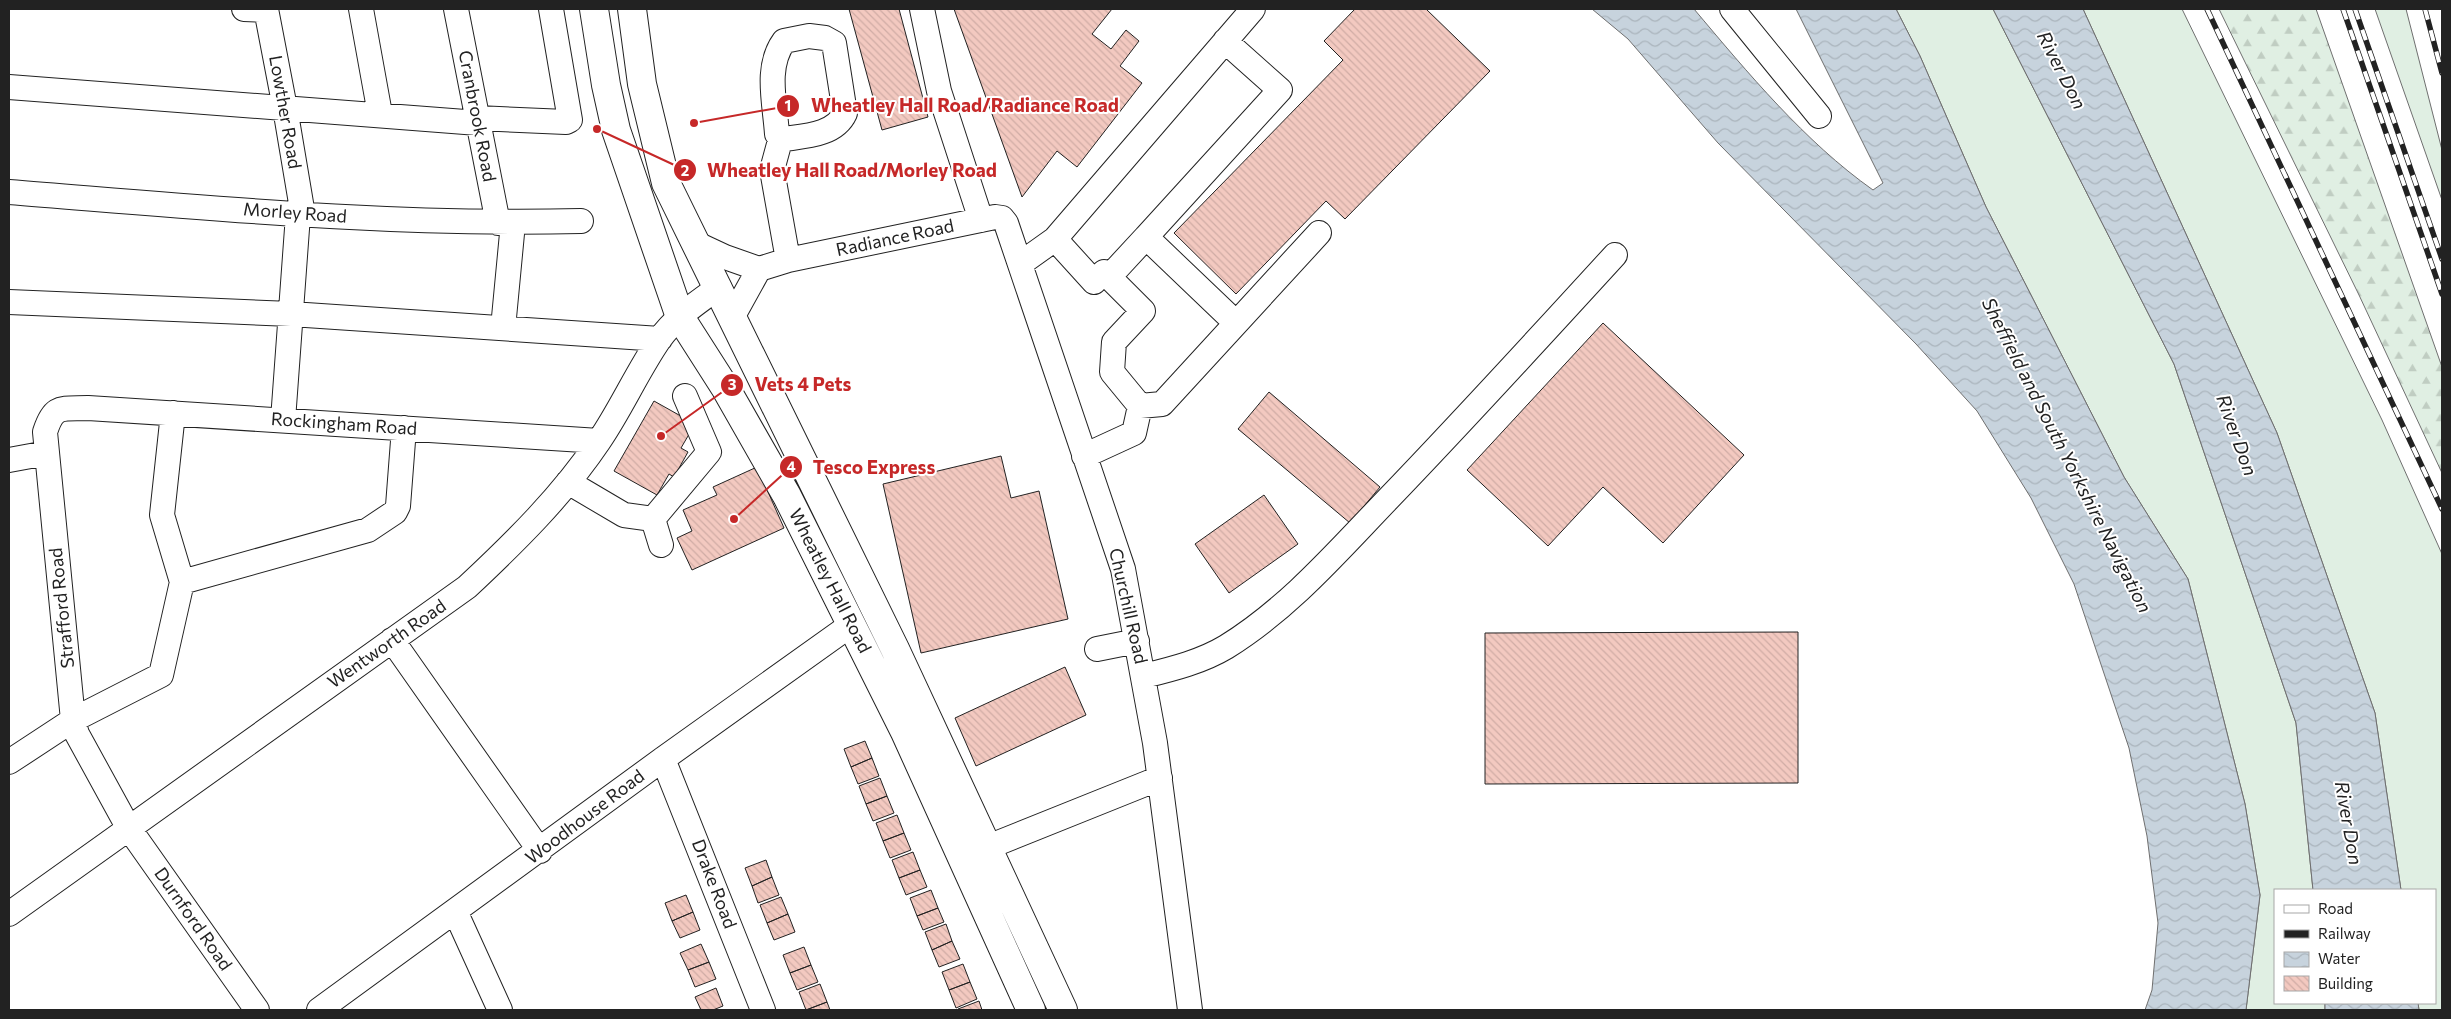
<svg xmlns="http://www.w3.org/2000/svg" width="2451" height="1019" viewBox="0 0 2451 1019" font-family="Commissioner,sans-serif">
<defs>
<pattern id="forest-firs" width="22" height="20" patternUnits="userSpaceOnUse" patternTransform="scale(1.25)"><rect width="22" height="20" fill="#e0efe3"/><path d="M5 1l3.5 6h-7zM16 11l3.5 6h-7z" fill="#c0cdc2"/></pattern>
<pattern id="water-waves" width="16" height="10" patternUnits="userSpaceOnUse" patternTransform="scale(1.25)"><rect width="16" height="10" fill="#c7d3dd"/><path d="M0 5q4-4 8 0t8 0" fill="none" stroke="#abb5bd"/></pattern>
<pattern id="building-back-hatch" width="6" height="6" patternUnits="userSpaceOnUse" patternTransform="scale(1.25)"><rect width="6" height="6" fill="#f3c9c0"/><path d="M-1 5l2 2M0 0l6 6M5-1l2 2" fill="none" stroke="#d0aca5"/></pattern>
</defs>
<rect width="100%" height="100%" fill="#fff"/>
<!-- grass -->
<path fill="#e0efe3" stroke="#6f6f6f" d="M 1896,9 L 1993,9 L 2174,364 L 2296,723 L 2313,890 L 2275,890 L 2275,1003 L 2325,1003 L 2325,1010 L 2246,1010 L 2260,895 L 2245,804 L 2188,579 L 2124,477 L 1986,207 L 1920,56 Z
M 2083,9 L 2182,9 L 2382,420 L 2442,554 L 2442,1010 L 2419,1010 L 2418,1003 L 2435,1003 L 2435,890 L 2401,890 L 2375,713 L 2277,433 Z
M 2375,9 L 2406,9 L 2442,150 L 2442,200 Z"/>
<!-- forest -->
<path fill="url(#forest-firs)" stroke="#6f6f6f" d="M 2219,9 L 2316,9 L 2442,367 L 2442,473 L 2359,295 Z"/>
<!-- water -->
<path fill="url(#water-waves)" stroke="#6f6f6f" d="M 1592,9 L 1694,9 C 1747,72 1805,142 1873,190 L 1883,183 L 1796,9 L 1896,9 L 1920,56 L 1986,207 L 2124,477 L 2188,579 L 2245,804 L 2260,895 L 2246,1010 L 2145,1010 L 2152,990 L 2158,923 L 2147,836 L 2129,748 L 2074,584 L 2031,498 L 1977,411 L 1916,344 L 1718,143 L 1628,39 Z
M 1993,9 L 2083,9 L 2277,433 L 2375,713 L 2401,890 L 2313,890 L 2296,723 L 2174,364 Z
M 2325,1003 L 2418,1003 L 2419,1010 L 2325,1010 Z"/>
<!-- building -->
<path fill="url(#building-back-hatch)" stroke="#222" d="M 849,9 L 899,9 L 928,117 L 882,130 Z
M 954,9 L 1112,9 L 1092,34 L 1111,49 L 1126,30 L 1139,41 L 1120,66 L 1142,83 L 1077,167 L 1057,151 L 1022,197 Z
M 1355,9 L 1426,9 L 1490,71 L 1345,219 L 1326,201 L 1236,294 L 1174,233 L 1343,60 L 1324,41 Z
M 1603,323 L 1744,455 L 1663,543 L 1603,487 L 1548,546 L 1467,470 Z
M 1269,392 L 1380,487 L 1350,523 L 1238,429 Z
M 654,401 L 695,424 L 681,448 L 688,452 L 674,477 L 669,474 L 657,495 L 614,471 Z
M 1001,456 L 1011,498 L 1039,491 L 1068,619 L 921,653 L 883,484 Z
M 757,467 L 784,528 L 692,570 L 677,538 L 692,531 L 683,510 L 717,495 L 713,487 Z
M 1264,495 L 1298,544 L 1229,593 L 1195,544 Z
M 1798,632 L 1798,783 L 1485,784 L 1485,633 Z
M 1065,667 L 1086,715 L 976,766 L 955,718 Z
M 865,741 L 872,758 L 851,767 L 844,749 Z
M 872,758 L 879,776 L 858,784 L 851,767 Z
M 880,778 L 887,796 L 866,804 L 859,786 Z
M 887,796 L 894,813 L 873,821 L 866,804 Z
M 897,815 L 904,833 L 883,841 L 876,823 Z
M 904,833 L 911,850 L 890,858 L 883,841 Z
M 913,852 L 920,870 L 899,878 L 892,860 Z
M 766,860 L 772,877 L 752,886 L 745,868 Z
M 920,870 L 927,887 L 906,895 L 899,878 Z
M 772,877 L 779,895 L 758,903 L 752,886 Z
M 931,890 L 938,908 L 917,916 L 910,898 Z
M 686,895 L 693,912 L 672,921 L 665,903 Z
M 781,897 L 788,914 L 767,923 L 760,905 Z
M 938,908 L 944,922 L 923,930 L 917,916 Z
M 693,912 L 700,930 L 680,938 L 672,921 Z
M 788,914 L 795,932 L 774,940 L 767,923 Z
M 946,924 L 952,941 L 932,950 L 925,932 Z
M 952,941 L 960,959 L 939,967 L 932,950 Z
M 701,944 L 709,962 L 688,970 L 680,953 Z
M 804,947 L 811,965 L 790,973 L 783,955 Z
M 709,962 L 716,979 L 695,987 L 688,970 Z
M 963,964 L 970,982 L 949,990 L 942,972 Z
M 811,965 L 818,982 L 797,990 L 790,973 Z
M 970,982 L 977,999 L 956,1008 L 949,990 Z
M 820,984 L 827,1002 L 806,1010 L 799,992 Z
M 716,988 L 723,1006 L 713,1010 L 701,1010 L 695,997 Z
M 979,1001 L 982,1010 L 958,1010 L 958,1009 Z
M 827,1002 L 830,1010 L 806,1010 Z"/>
<g fill="none" stroke-linecap="round" stroke-linejoin="round">
<defs>
<path id="minor" d="M 244,9 L 266,10
M 266,9 L 285,108 L 303,215
M 361,9 L 380,114
M 456,9 L 498,223
M 922,9 L 939,91 L 981,220
M 1732,9 L 1819,116
M 809,36 L 825,38 L 834,43 L 845,113 C 835,135 805,136 784,139 L 777,134 C 775,103 765,67 784,41 Z
M 1225,41 L 1280,90 L 1146,237 L 1236,323
M 9,87 L 478,123
M 477,118 L 566,122 L 570,120 L 551,9
M 781,137 L 772,170 L 788,260
M 9,192 C 199,207 390,226 581,221
M 1055,239 L 1094,282 L 1104,272 L 1143,311 L 1114,342 L 1112,372 L 1140,406 L 1134,433 L 1084,456
M 695,243 L 725,257 L 759,269
M 1020,264 L 1055,239 L 1253,9
M 1109,277 L 1146,237
M 9,302 L 291,314 L 660,339
M 733,316 L 759,269 L 788,260 L 995,217 L 1002,218 L 1006,223 L 1123,569 L 1155,743 L 1190,1010
M 503,328 L 513,223
M 1140,406 L 1162,404 L 1319,233
M 283,420 L 298,215
M 9,460 L 47,453
M 568,482 L 624,515 L 653,519 L 709,452 L 685,396
M 653,519 L 661,545
M 182,582 L 368,530 L 395,512 L 398,506 L 404,428
M 392,640 L 540,851
M 1097,649 L 1137,641
M 1144,676 C 1172,669 1201,662 1226,647 C 1289,608 1337,552 1388,499 C 1465,419 1540,337 1615,255
M 663,759 L 763,1010
M 9,762 L 73,720 L 161,675 L 182,582 L 162,515 L 173,413
M 988,847 L 1160,778
M 455,911 L 500,1010
M 9,914 L 467,587 C 515,542 562,496 599,441 C 621,409 637,372 659,340 C 674,318 698,302 719,287
M 257,1010 L 128,827 L 77,734 L 73,720 L 45,432 C 54,404 61,409 88,408 L 599,441
M 319,1010 L 663,759 L 852,624"/>
<path id="highway" d="M 594,9 L 606,85 L 616,130 L 680,317 L 726,389 L 787,496 L 905,732 L 1031,1010
M 632,9 L 642,84 L 666,183 L 895,649 L 1063,1010"/>
</defs>
<!-- minor casing -->
<use href="#minor" stroke="#222" stroke-width="26"/>
<!-- highway casing -->
<use href="#highway" stroke="#222" stroke-width="30"/>
<!-- minor -->
<use href="#minor" stroke="#fff" stroke-width="24"/>
<!-- highway -->
<use href="#highway" stroke="#fff" stroke-width="28"/>
<defs>
<path id="rail" d="M 2207,9 L 2442,509
M 2343,9 L 2442,294
M 2355,9 L 2442,259
M 2425,9 L 2442,73"/>
</defs>
<!-- rail casing -->
<use href="#rail" stroke="#222" stroke-width="5.5"/>
<!-- rail -->
<use href="#rail" stroke="#fff" stroke-width="4" stroke-dasharray="11" stroke-linecap="butt"/>
</g>
<g text-anchor="middle" stroke-width="4" stroke-linejoin="round" paint-order="stroke">
<!-- street labels -->
<g font-size="18" fill="#222" stroke="#fff">
<text transform="translate(285 112) rotate(80)" y="6">Lowther Road</text>
<text transform="translate(477 116) rotate(79)" y="6">Cranbrook Road</text>
<text transform="translate(295 213) rotate(4)" y="6">Morley Road</text>
<text transform="translate(895 238) rotate(-12)" y="6">Radiance Road</text>
<text transform="translate(344 424) rotate(4)" y="6">Rockingham Road</text>
<text transform="translate(830 581) rotate(63)" y="6">Wheatley Hall Road</text>
<text transform="translate(1128 606) rotate(77)" y="6">Churchill Road</text>
<text transform="translate(62 608) rotate(-96)" y="6">Strafford Road</text>
<text transform="translate(387 644) rotate(-35)" y="6">Wentworth Road</text>
<text transform="translate(585 817) rotate(-37)" y="6">Woodhouse Road</text>
<text transform="translate(714 884) rotate(69)" y="6">Drake Road</text>
<text transform="translate(193 919) rotate(55)" y="6">Durnford Road</text>
</g>
<!-- water labels -->
<g font-size="19" font-style="italic" fill="#222" stroke="#fff">
<text transform="translate(2062 70) rotate(63)" y="7">River Don</text>
<text transform="translate(2237 435) rotate(70)" y="7">River Don</text>
<text transform="translate(2067 455) rotate(63)" y="7">Sheffield and South Yorkshire Navigation</text>
<text transform="translate(2349 823) rotate(80)" y="7">River Don</text>
</g>
</g>
<!-- callouts -->
<path fill="none" stroke="#c62828" stroke-width="2" d="M694 123L788 106M597 129L685 170M661 436L732 385M734 519L791 467"/>
<g fill="#c62828" stroke="#fff" stroke-width="2">
<circle cx="694" cy="123" r="5"/>
<circle cx="597" cy="129" r="5"/>
<circle cx="661" cy="436" r="5"/>
<circle cx="734" cy="519" r="5"/>
<circle cx="788" cy="106" r="12"/>
<circle cx="685" cy="170" r="12"/>
<circle cx="732" cy="385" r="12"/>
<circle cx="791" cy="467" r="12"/>
</g>
<g font-size="15" text-anchor="middle" font-weight="bold" fill="#fff">
<text x="788" y="111">1</text>
<text x="685" y="176">2</text>
<text x="732" y="390">3</text>
<text x="791" y="472">4</text>
</g>
<g font-size="19" text-anchor="middle" font-weight="bold" fill="#c62828" stroke="#fff" stroke-width="4" stroke-linejoin="round" paint-order="stroke">
<text x="965" y="112">Wheatley Hall Road/Radiance Road</text>
<text x="852" y="177">Wheatley Hall Road/Morley Road</text>
<text x="803" y="391">Vets 4 Pets</text>
<text x="874" y="474">Tesco Express</text>
</g>
<!-- border -->
<rect width="2451" height="1019" fill="none" stroke="#222222" stroke-width="20"/>
<!-- legend -->
<rect x="2274" y="889" width="162" height="115" fill="#ffffff" stroke="#a7a7a7"/>
<rect x="2284" y="905" width="25" height="8" fill="#ffffff" stroke="#a7a7a7"/>
<text x="2318" y="914" font-size="15" fill="#222222">Road</text>
<rect x="2284" y="930" width="25" height="8" fill="#222222" stroke="#a7a7a7"/>
<text x="2318" y="939" font-size="15" fill="#222222">Railway</text>
<rect x="2284" y="952" width="25" height="15" fill="url(#water-waves)" stroke="#a7a7a7"/>
<text x="2318" y="964" font-size="15" fill="#222222">Water</text>
<rect x="2284" y="976" width="25" height="15" fill="url(#building-back-hatch)" stroke="#a7a7a7"/>
<text x="2318" y="989" font-size="15" fill="#222222">Building</text>
</svg>
